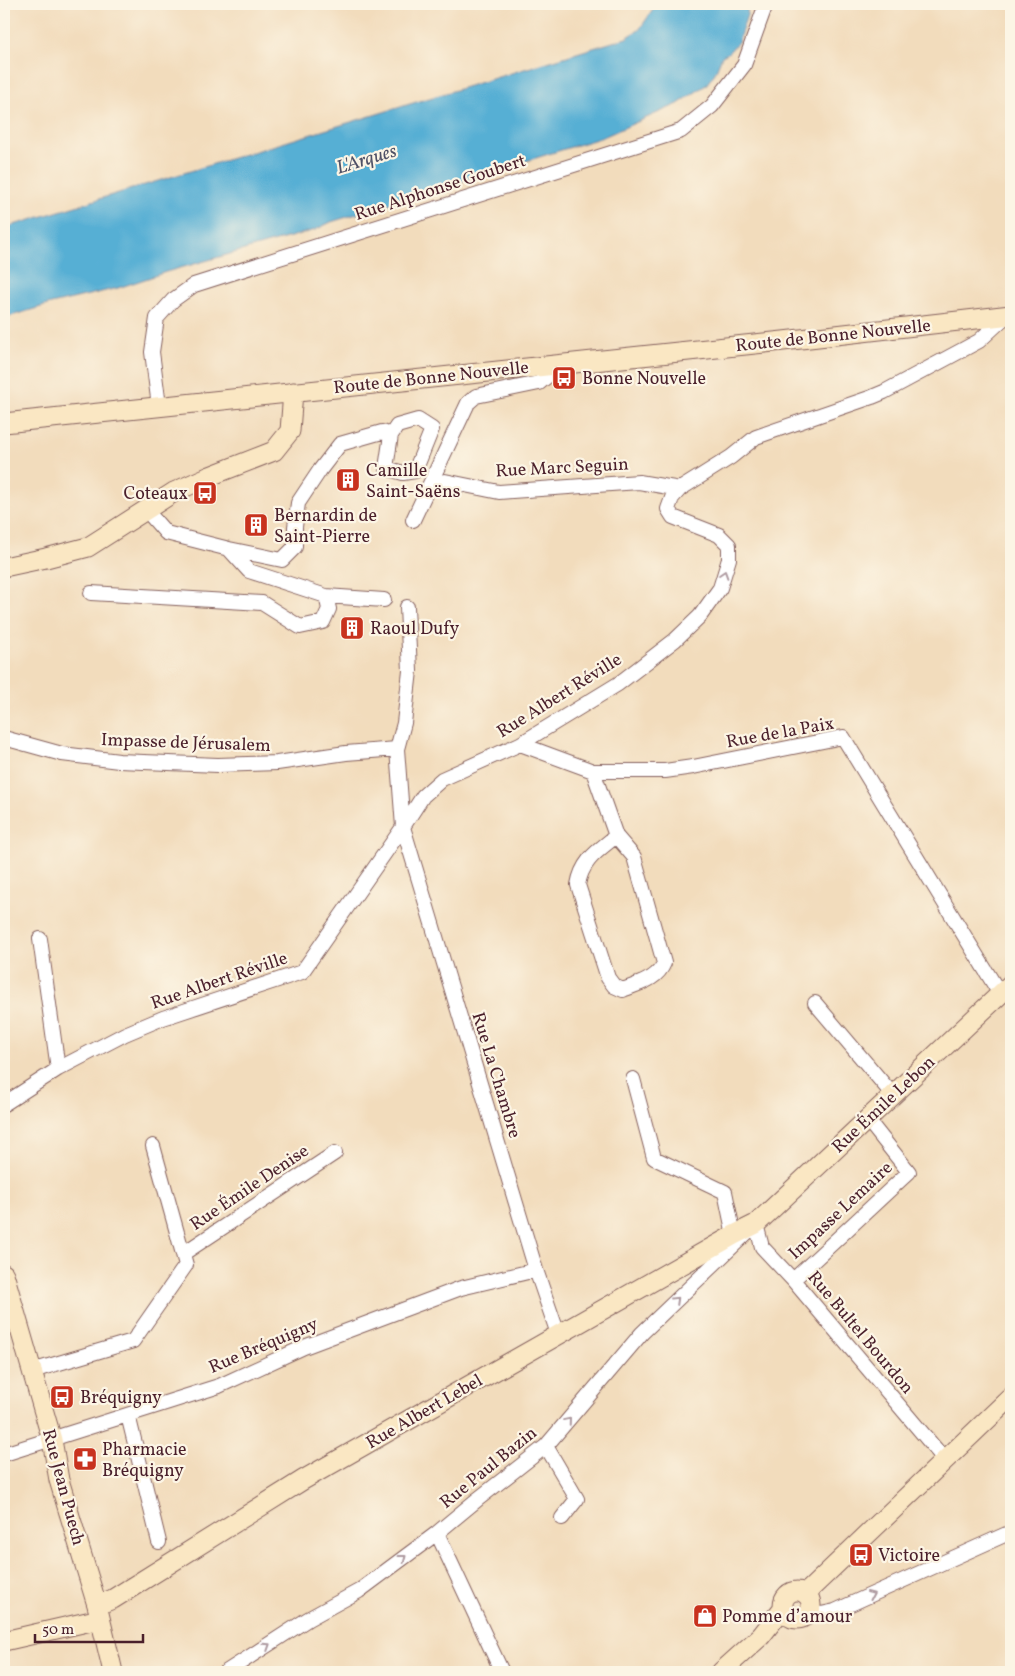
<svg xmlns="http://www.w3.org/2000/svg" width="1015" height="1676" viewBox="0 0 1015 1676" font-family="Vollkorn,serif">
<rect width="100%" height="100%" fill="#fcf5e5"/>
<filter id="ink" filterUnits="userSpaceOnUse"><feTurbulence type="fractalNoise" baseFrequency=".02" numOctaves="2"/><feDisplacementMap in="SourceGraphic" scale="10" xChannelSelector="R" yChannelSelector="G"/><feConvolveMatrix kernelMatrix="1 2 1 2 8 2 1 2 1" color-interpolation-filters="sRGB"/></filter>
<filter id="wash" filterUnits="userSpaceOnUse"><feTurbulence type="fractalNoise" baseFrequency=".0096" numOctaves="4" result="noise"/><feDisplacementMap in="SourceGraphic" scale="20" xChannelSelector="R" yChannelSelector="G"/><feGaussianBlur stdDeviation="1.12" result="paint"/><feColorMatrix in="noise" values="0 0 0 0 0 0 0 0 0 0 0 0 0 0 0 0 0 1.4 0 .05"/><feComposite in="paint" operator="in"/></filter>
<g filter="url(#wash)">
<rect width="100%" height="100%" fill="#f2dcbc"/>
<!-- water -->
<path fill="#57afd4" stroke="#506780" d="M 657,4 L 748,4 L 747,15 L 738,42 L 728,53 L 722,56 L 715,73 L 706,85 L 678,104 L 603,137 L 331,222 L 315,230 L 166,272 L 118,288 L 51,304 L 4,318 L 4,228 L 626,38 L 639,30 Z"/>
</g>
<g filter="url(#ink)">
<g fill="none" stroke-linecap="round" stroke-linejoin="round">
<defs>
<path id="street" d="M 159,406 L 152,352 L 157,318 L 173,300 L 194,285 L 681,131 L 712,106 L 744,65 L 766,4
M 445,481 L 499,492 L 639,482 L 680,489
M 413,520 L 468,403 L 476,396 L 539,383 L 563,363
M 229,549 L 282,560 L 295,547 L 295,527 L 298,503 L 320,470 L 340,444 L 382,432 L 391,435 L 386,468 L 403,473 L 415,471 L 432,429 L 418,420 L 397,426 L 391,435
M 91,593 L 262,603 L 300,627 L 323,622 L 329,609 L 326,596 L 249,571 L 229,549 L 166,533 L 146,510
M 326,596 L 384,600
M 407,607 L 410,671 L 404,723 L 397,749 L 403,827 L 536,1270 L 558,1334
M 4,738 L 62,754 L 119,761 L 218,765 L 277,763 L 346,753 L 397,749
M 520,744 L 593,771 L 665,771 L 693,767 L 843,737 L 1000,994
M 593,771 L 616,836 L 634,857 L 664,963 C 657,980 639,983 623,990 L 614,986 L 608,978 L 578,885 C 582,860 598,851 616,836
M 40,939 L 58,1069
M 815,1003 L 893,1095
M 633,1079 L 654,1158 L 725,1192 L 734,1235
M 4,1104 L 58,1069 L 125,1034 L 163,1018 L 302,972 L 403,827 L 423,796 L 442,779 L 520,744 L 618,684 L 675,640 L 700,616 L 720,588 L 729,559 L 729,545 L 719,535 L 673,517 L 668,509 L 672,498 L 680,489 L 731,457 L 756,437 L 872,397 L 884,392 L 979,341 L 1007,315
M 184,1253 L 335,1153
M 793,1280 L 909,1172 L 867,1119
M 32,1371 L 133,1341 L 186,1265 L 153,1146
M 128,1415 L 159,1542
M 546,1446 L 577,1499 L 562,1518
M 4,1454 L 219,1386 L 304,1347 L 461,1288 L 536,1270
M 437,1533 L 502,1672
M 809,1612 L 821,1614 L 835,1611 L 1011,1532
M 226,1672 L 308,1619 L 359,1591 L 437,1533 L 478,1499 L 546,1446 L 642,1333 L 756,1224 L 762,1247 L 793,1280 L 945,1460"/>
<path id="secondary" d="M 4,423 L 783,341 L 1011,315
M 4,567 L 46,558 L 88,547 L 174,492 L 210,476 L 274,451 L 290,431 L 293,392
M 4,1274 L 52,1440 L 59,1480 L 97,1605 L 113,1672
M783 1605a14 14 0 1 1 28 0a14 14 0 1 1-28 0Z
M 805,1594 L 1011,1397
M 97,1605 L 113,1599 L 303,1480 L 734,1235 L 756,1224 L 1011,984
M 4,1641 L 100,1619
M 721,1672 L 761,1636 L 783,1608"/>
</defs>
<!-- street casing -->
<use href="#street" stroke="#85615e" stroke-width="16"/>
<!-- secondary casing -->
<use href="#secondary" stroke="#85615e" stroke-width="21"/>
<!-- street -->
<use href="#street" stroke="#fff" stroke-width="14"/>
<!-- secondary -->
<use href="#secondary" stroke="#fae7c3" stroke-width="19"/>
</g>
<!-- one-way arrows -->
<defs><path id="oneway-chevron" d="M-2-3.5L2.5 0L-2 3.5" fill="none" stroke-width="1.6" stroke-linecap="round" stroke-linejoin="round" transform="scale(1.25)"/></defs>
<g stroke="#ae9aa0">
<use href="#oneway-chevron" transform="translate(724 574) rotate(-72)"/>
<use href="#oneway-chevron" transform="translate(676 1300) rotate(-44)"/>
<use href="#oneway-chevron" transform="translate(568 1421) rotate(-50)"/>
<use href="#oneway-chevron" transform="translate(403 1558) rotate(-37)"/>
<use href="#oneway-chevron" transform="translate(871 1595) rotate(-24)"/>
<use href="#oneway-chevron" transform="translate(267 1646) rotate(-33)"/>
</g>
</g>
<!-- icons -->
<defs>
<symbol id="bus-square" viewBox="-11 -11 22 22"><rect x="-9" y="-9" width="18" height="18" rx="4" fill="#c8321e" stroke="#fcf5e5"/><path d="M-5-6H5V4H4V6H2V4H-2V6H-4V4H-5ZM-3.5-4V0h7V-4ZM-3.5 1.2v1.5H-2V1.2ZM2 1.2v1.5H3.5V1.2Z" fill="#fff"/></symbol>
<symbol id="building-square" viewBox="-11 -11 22 22"><rect x="-9" y="-9" width="18" height="18" rx="4" fill="#c8321e" stroke="#fcf5e5"/><path d="M-4-6H4V6H1V3H-1V6H-4ZM-2.5-4.3h1.7v1.8h-1.7ZM.8-4.3h1.7v1.8H.8ZM-2.5-1h1.7V.8h-1.7ZM.8-1h1.7V.8H.8Z" fill="#fff"/></symbol>
<symbol id="pharmacy-square" viewBox="-11 -11 22 22"><rect x="-9" y="-9" width="18" height="18" rx="4" fill="#c8321e" stroke="#fcf5e5"/><path d="M-2-6h4v4h4v4h-4v4h-4v-4h-4v-4h4Z" fill="#fff"/></symbol>
<symbol id="shop-square" viewBox="-11 -11 22 22"><rect x="-9" y="-9" width="18" height="18" rx="4" fill="#c8321e" stroke="#fcf5e5"/><path d="M-5-2.5h2.3a2.7 3.5 0 0 1 5.4 0H5L5.5 6h-11ZM-1.5-2.5h3a1.5 2.3 0 0 0-3 0Z" fill="#fff"/></symbol>
</defs>
<g fill-rule="evenodd">
<use href="#bus-square" x="550" y="364" width="28" height="28"/>
<use href="#building-square" x="334" y="466" width="28" height="28"/>
<use href="#bus-square" x="191" y="479" width="28" height="28"/>
<use href="#building-square" x="242" y="511" width="28" height="28"/>
<use href="#building-square" x="338" y="614" width="28" height="28"/>
<use href="#bus-square" x="48" y="1383" width="28" height="28"/>
<use href="#pharmacy-square" x="71" y="1445" width="28" height="28"/>
<use href="#bus-square" x="847" y="1541" width="28" height="28"/>
<use href="#shop-square" x="691" y="1602" width="28" height="28"/>
</g>
<g text-anchor="middle" stroke-width="4.5" stroke-linejoin="round" paint-order="stroke">
<!-- street labels -->
<g font-size="18" fill="#4a1f2b" stroke="#fcf5e5">
<text transform="translate(440 187) rotate(-18)" y="6">Rue Alphonse Goubert</text>
<text transform="translate(833 335) rotate(-6)" y="6">Route de Bonne Nouvelle</text>
<text transform="translate(431 377) rotate(-6)" y="6">Route de Bonne Nouvelle</text>
<text transform="translate(562 467) rotate(-3)" y="6">Rue Marc Seguin</text>
<text transform="translate(559 695) rotate(-32)" y="6">Rue Albert Réville</text>
<text transform="translate(780 732) rotate(-10)" y="6">Rue de la Paix</text>
<text transform="translate(186 742) rotate(2)" y="6">Impasse de Jérusalem</text>
<text transform="translate(219 980) rotate(-19)" y="6">Rue Albert Réville</text>
<text transform="translate(497 1075) rotate(73)" y="6">Rue La Chambre</text>
<text transform="translate(883 1104) rotate(-43)" y="6">Rue Émile Lebon</text>
<text transform="translate(249 1187) rotate(-34)" y="6">Rue Émile Denise</text>
<text transform="translate(840 1210) rotate(-43)" y="6">Impasse Lemaire</text>
<text transform="translate(861 1332) rotate(50)" y="6">Rue Bultel Bourdon</text>
<text transform="translate(263 1345) rotate(-23)" y="6">Rue Bréquigny</text>
<text transform="translate(424 1411) rotate(-30)" y="6">Rue Albert Lebel</text>
<text transform="translate(488 1467) rotate(-39)" y="6">Rue Paul Bazin</text>
<text transform="translate(64 1487) rotate(75)" y="6">Rue Jean Puech</text>
</g>
<!-- poi labels -->
<g font-size="18" fill="#4a1f2b" stroke="#fcf5e5" text-anchor="start">
<text x="582" y="384">Bonne Nouvelle</text>
<text x="366" y="476">Camille<tspan x="366" dy="21">Saint-Saëns</tspan></text>
<text x="188" y="499" text-anchor="end">Coteaux</text>
<text x="274" y="521">Bernardin de<tspan x="274" dy="21">Saint-Pierre</tspan></text>
<text x="370" y="634">Raoul Dufy</text>
<text x="80" y="1403">Bréquigny</text>
<text x="102" y="1455">Pharmacie<tspan x="102" dy="21">Bréquigny</tspan></text>
<text x="878" y="1561">Victoire</text>
<text x="722" y="1622">Pomme d’amour</text>
</g>
<!-- water labels -->
<g font-size="19" font-style="italic" fill="#4f5166" stroke="#fcf5e5">
<text transform="translate(366 158) rotate(-17)" y="7">L'Arques</text>
</g>
</g>
<!-- margin -->
<rect width="1015" height="1676" fill="none" stroke="#fcf5e5" stroke-width="20"/>
<!-- scale -->
<path d="M35 1634v8h108v-8" fill="none" stroke="#4a1f2b" stroke-width="2.5"/>
<text x="42" y="1634" font-size="15" fill="#4a1f2b" stroke="#fcf5e5" stroke-width="4" paint-order="stroke">50 m</text>
</svg>
